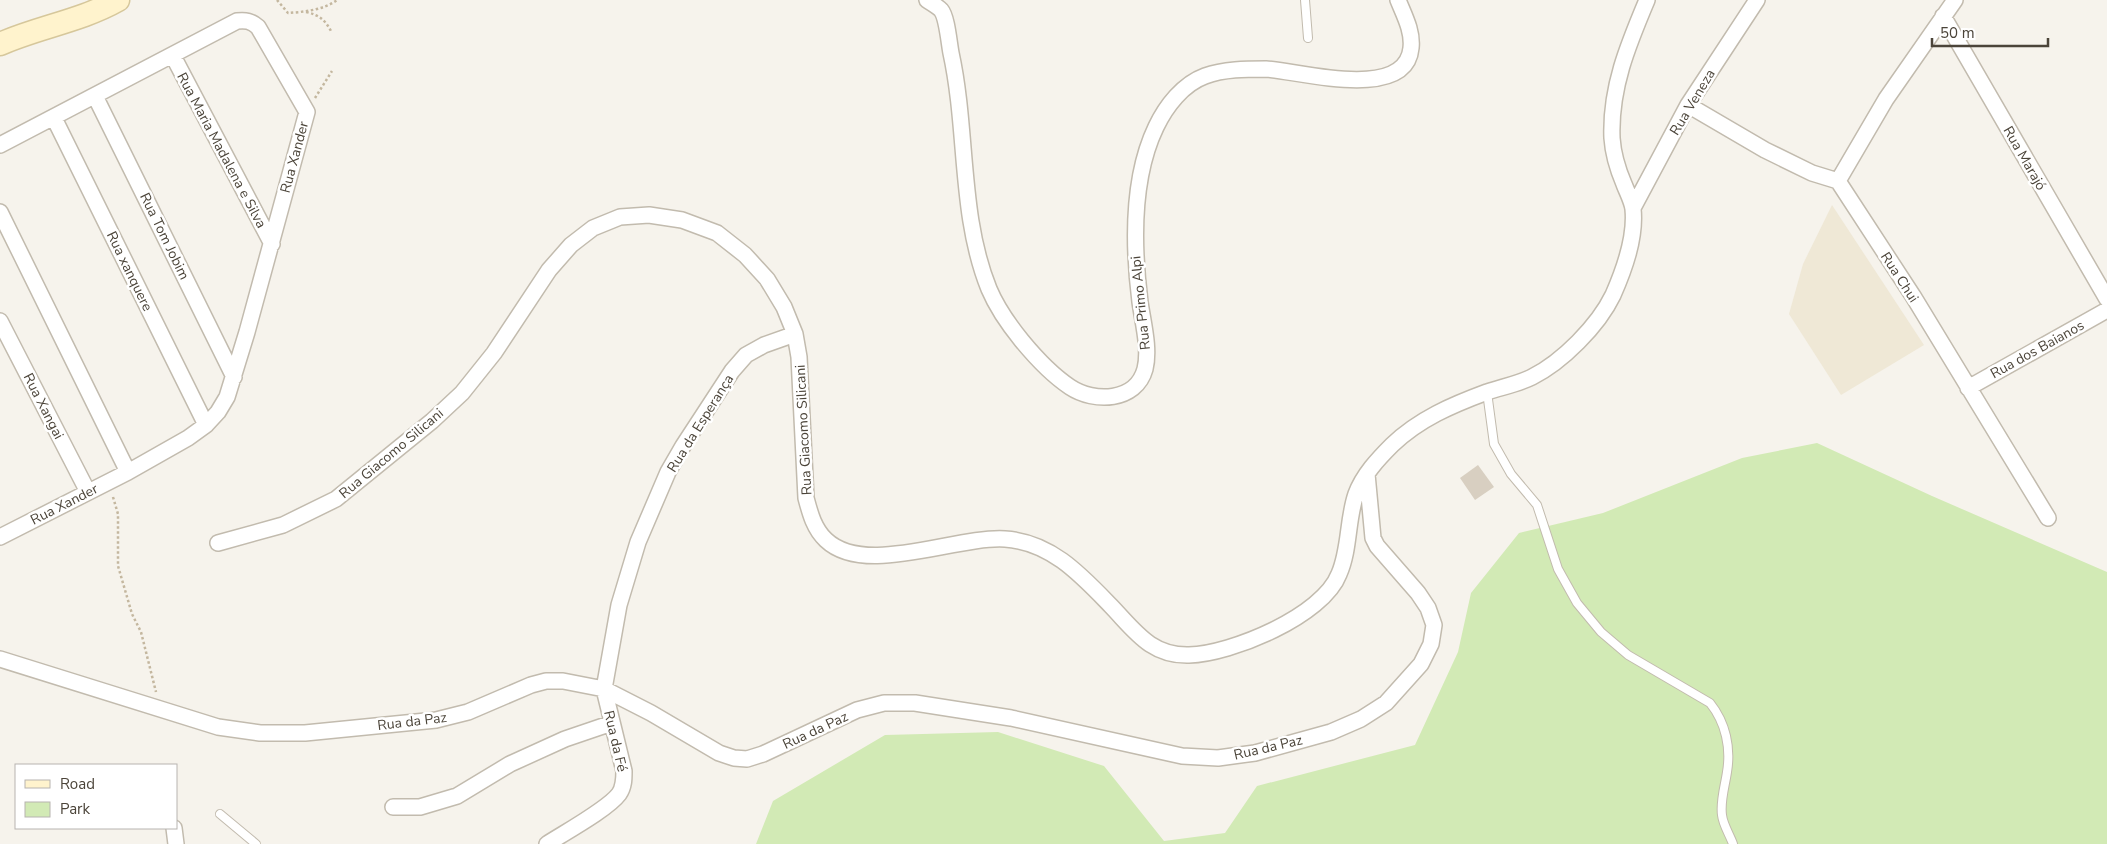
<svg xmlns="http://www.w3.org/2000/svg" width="2107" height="844" viewBox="0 0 2107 844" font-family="'Nunito Sans',sans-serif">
<rect width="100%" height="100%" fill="#f6f3ec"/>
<!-- education -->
<path fill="#efe8d6" d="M 1832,205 L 1924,345 L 1841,395 L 1789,314 L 1803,264 Z"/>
<!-- green -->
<path fill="#d2eab5" d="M 1817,443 L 1932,496 L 2107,572 L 2107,844 L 756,844 L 773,801 L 885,735 L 998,732 L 1104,766 L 1164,841 L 1225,833 L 1257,786 L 1415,745 L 1458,652 L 1471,593 L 1519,533 L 1603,513 L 1742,458 Z"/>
<!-- building -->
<path fill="#d8cfc1" d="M 1478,465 L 1494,487 L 1475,500 L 1460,478 Z"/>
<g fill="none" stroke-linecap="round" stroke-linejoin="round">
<defs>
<path id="lane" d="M 1305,0 L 1308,38
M 1487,392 L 1494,444 L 1511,474 L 1537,505 L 1558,569 L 1577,603 L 1601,632 L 1628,655 L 1710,703 C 1726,723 1731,748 1727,772 C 1725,786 1720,801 1722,815 C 1723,825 1730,835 1733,844
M 220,814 L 256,844"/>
<path id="street" d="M 927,0 C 931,3 937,6 941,10 C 947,17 949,43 951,53 C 968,131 959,215 989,289 C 997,308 1009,325 1022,341 C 1036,358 1052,375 1070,387 C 1094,403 1136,402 1145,369 C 1150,349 1143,323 1140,302 C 1133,246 1131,179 1156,127 C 1166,106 1183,84 1205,76 C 1224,69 1246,69 1266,69 C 1299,71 1406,102 1411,48 C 1413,31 1404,15 1398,0
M 1943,16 L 2107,299
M 173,56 L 272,244
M 95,96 L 234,377
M 1688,105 L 1765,150 L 1812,173 L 1838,181 L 1913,296 L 2048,518
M 54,118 L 206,425
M 0,145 L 237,21 C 246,20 251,21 258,27 L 307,112 L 247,332 L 227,397 L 218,412 L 206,425 L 188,438 L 128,472 L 0,537
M 1838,181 L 1886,99 L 1955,0
M 1633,208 L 1688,105 L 1757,0
M 0,212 L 128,472
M 0,321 L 88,492
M 1968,388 L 2107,310
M 218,543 L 283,525 L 336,499 L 432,421 L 462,393 L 494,353 L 549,270 L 571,245 L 593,228 L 620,217 L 649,215 L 682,220 L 717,233 L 745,255 L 767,279 L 784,307 L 795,334 L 799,357 L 806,498 C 810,513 814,529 826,540 C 865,577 955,536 1005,539 C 1051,542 1081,575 1111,606 C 1135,631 1151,656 1189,655 C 1231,654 1323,616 1339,574 C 1350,549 1347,520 1356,494 C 1363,475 1378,459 1392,445 C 1419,419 1452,405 1487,392 C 1502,387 1518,384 1532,377 C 1562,362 1598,326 1613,295 C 1624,270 1636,238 1633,209 C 1632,201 1627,192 1624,184 C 1618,170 1613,153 1612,138 C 1610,88 1628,45 1647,0
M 0,659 L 218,727 L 260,733 L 305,733 L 436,720 L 468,712 L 531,685 L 546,681 L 563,681 L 604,689 L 651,713 L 719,753 L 734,758 L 747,759 L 763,754 L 857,710 L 884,703 L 915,703 L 1011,718 L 1182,756 L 1218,758 L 1255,753 L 1331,732 L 1361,719 L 1386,703 L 1421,664 L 1431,644 L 1434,625 L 1428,608 L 1418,593 L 1377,546 L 1373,538 L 1367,474
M 393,807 L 420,807 L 457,796 L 510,764 L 565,739 L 612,723
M 174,828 L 176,844
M 547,844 C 564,833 608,809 619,794 C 624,787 624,779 624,771 L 604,689 L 619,605 L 638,542 L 668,472 L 683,446 L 732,371 L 746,355 L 764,345 L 795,334"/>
<path id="secondary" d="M 0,44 C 38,27 81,21 118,0"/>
</defs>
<!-- lane casing -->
<use href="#lane" stroke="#c2bbae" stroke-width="10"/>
<!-- street casing -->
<use href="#street" stroke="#c2bbae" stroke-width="18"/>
<!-- secondary casing -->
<use href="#secondary" stroke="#d6c79b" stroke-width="25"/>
<!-- path -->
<path stroke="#c4b79f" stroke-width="2.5" stroke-dasharray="2.5 2.5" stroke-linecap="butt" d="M 277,0 L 288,13 C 303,12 324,10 337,0
M 306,12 C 320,15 326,21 332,33
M 315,98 L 332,71
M 113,497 L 118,514 L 118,566 L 132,614 L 141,632 L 156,692"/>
<!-- lane -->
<use href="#lane" stroke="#fff" stroke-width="8"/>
<!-- street -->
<use href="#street" stroke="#fff" stroke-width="15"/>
<!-- secondary -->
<use href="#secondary" stroke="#fff3cd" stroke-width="22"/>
</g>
<g text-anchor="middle" stroke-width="5" stroke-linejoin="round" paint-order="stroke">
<!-- street labels -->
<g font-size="14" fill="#4b4439" stroke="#fff">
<text transform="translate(1692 102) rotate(-59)" y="5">Rua Veneza</text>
<text transform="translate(222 150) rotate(62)" y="5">Rua Maria Madalena e Silva</text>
<text transform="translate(294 157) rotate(-75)" y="5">Rua Xander</text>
<text transform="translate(2025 158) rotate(60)" y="5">Rua Marajó</text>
<text transform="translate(165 236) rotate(64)" y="5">Rua Tom Jobim</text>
<text transform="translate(130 271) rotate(64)" y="5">Rua xanquere</text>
<text transform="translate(1900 277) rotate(57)" y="5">Rua Chui</text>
<text transform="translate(1140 303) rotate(-96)" y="5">Rua Primo Alpi</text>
<text transform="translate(2037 349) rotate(-29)" y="5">Rua dos Baianos</text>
<text transform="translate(44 406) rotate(63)" y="5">Rua Xangai</text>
<text transform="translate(700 423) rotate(-58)" y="5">Rua da Esperança</text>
<text transform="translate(803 430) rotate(-93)" y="5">Rua Giacomo Silicani</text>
<text transform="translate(391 453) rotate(-40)" y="5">Rua Giacomo Silicani</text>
<text transform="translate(64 504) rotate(-27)" y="5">Rua Xander</text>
<text transform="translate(412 721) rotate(-7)" y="5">Rua da Paz</text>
<text transform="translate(815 730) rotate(-25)" y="5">Rua da Paz</text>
<text transform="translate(616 741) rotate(77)" y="5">Rua da Fé</text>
<text transform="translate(1268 747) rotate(-13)" y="5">Rua da Paz</text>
</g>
</g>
<!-- legend -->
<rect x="15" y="764" width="162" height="65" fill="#ffffff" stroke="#b7b4b0"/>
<rect x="25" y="780" width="25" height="8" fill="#fff3cd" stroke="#b7b4b0"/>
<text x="60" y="789" font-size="15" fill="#4b4439">Road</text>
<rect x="25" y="802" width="25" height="15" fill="#d2eab5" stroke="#b7b4b0"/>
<text x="60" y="814" font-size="15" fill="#4b4439">Park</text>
<!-- scale -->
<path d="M1932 38v8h116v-8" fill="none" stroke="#4b4439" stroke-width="2.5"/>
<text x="1940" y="38" font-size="15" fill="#4b4439" stroke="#ffffff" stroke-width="4" paint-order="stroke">50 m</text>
</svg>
